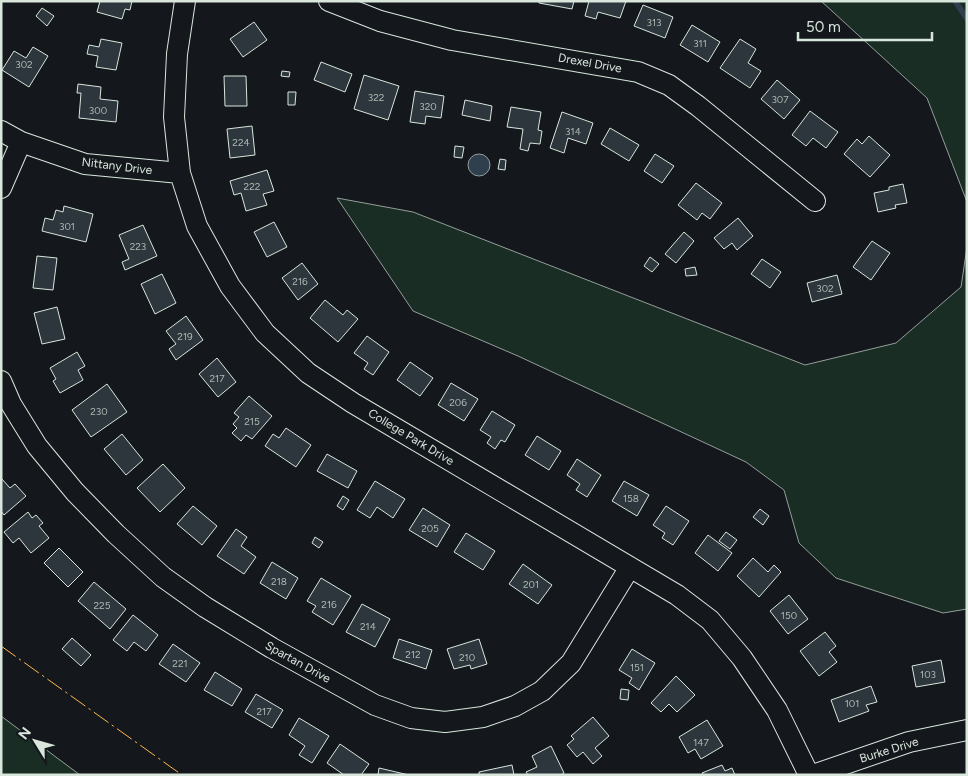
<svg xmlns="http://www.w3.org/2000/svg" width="968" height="776" viewBox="0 0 968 776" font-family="Figtree,sans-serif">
<rect width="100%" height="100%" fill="#14181c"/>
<!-- green -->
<path fill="#1a2d24" stroke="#939e99" d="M 821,1 L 967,1 L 967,202 L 927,98 Z
M 337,198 L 413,212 L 805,365 L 896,343 L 961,287 L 967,247 L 967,609 L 943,613 L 836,578 L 799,543 L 784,490 L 746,462 L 518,356 L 413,311 Z
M 1,716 L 80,775 L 1,775 Z"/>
<!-- water -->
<path fill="#2f3f4d" stroke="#939e99" d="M468 165a11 11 0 1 1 22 0a11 11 0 1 1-22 0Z"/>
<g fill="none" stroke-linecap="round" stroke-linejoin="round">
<!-- stream -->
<path stroke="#2f3f4d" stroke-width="5.5" d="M 955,1 L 967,19"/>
</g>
<!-- building -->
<path fill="#2c363c" stroke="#d8e6dc" d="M 100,1 L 132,1 L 130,10 L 125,9 L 122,19 L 97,12 Z
M 539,1 L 574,1 L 572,9 L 539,3 Z
M 589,1 L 626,1 L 620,18 L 598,12 L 596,19 L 585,16 Z
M 643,5 L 673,17 L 665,38 L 634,26 Z
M 42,8 L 54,16 L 47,26 L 36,16 Z
M 254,22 L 267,40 L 243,57 L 230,39 Z
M 692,25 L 720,42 L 708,62 L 680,45 Z
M 101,39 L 122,43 L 116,70 L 96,67 L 98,56 L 87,54 L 89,45 L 99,47 Z
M 740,39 L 756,49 L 748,63 L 761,71 L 750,88 L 720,68 Z
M 33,47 L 48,56 L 29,87 L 2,70 L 14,51 L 26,58 Z
M 321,62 L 352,74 L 345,92 L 314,80 Z
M 282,71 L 290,72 L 289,77 L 281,76 Z
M 364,75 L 399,86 L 388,120 L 354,109 Z
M 224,76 L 246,76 L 247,106 L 225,106 Z
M 777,80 L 800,100 L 784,119 L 761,99 Z
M 78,84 L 101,87 L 100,99 L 118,101 L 116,122 L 79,118 L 81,93 L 77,93 Z
M 415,91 L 444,96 L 441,118 L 426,116 L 425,124 L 410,122 Z
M 288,92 L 296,92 L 295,105 L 288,105 Z
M 465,100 L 492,106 L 490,121 L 462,115 Z
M 511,107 L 541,112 L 538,130 L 542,131 L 540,144 L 530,143 L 528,151 L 520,149 L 523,129 L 507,127 Z
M 810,111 L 838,132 L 826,148 L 813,138 L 806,146 L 792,135 Z
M 562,112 L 593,123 L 586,144 L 568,138 L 564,153 L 550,148 Z
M 252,126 L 255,155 L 230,158 L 227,129 Z
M 610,128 L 639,145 L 629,161 L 601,144 Z
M 869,136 L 890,155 L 870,177 L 844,154 L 857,139 L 862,144 Z
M 455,146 L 464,147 L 462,158 L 454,157 Z
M 655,154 L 674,166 L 662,183 L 644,171 Z
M 500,159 L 506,160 L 505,170 L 498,169 Z
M 267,170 L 274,191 L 263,194 L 267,205 L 246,211 L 241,193 L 234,195 L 230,181 Z
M 696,183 L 722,203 L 710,219 L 702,213 L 697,220 L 678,205 Z
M 903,184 L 907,203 L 895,205 L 896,208 L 878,212 L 874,193 L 889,190 L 889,187 Z
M 64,206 L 93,214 L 86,242 L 42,231 L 45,218 L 53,220 L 56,210 L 63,212 Z
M 738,218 L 753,236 L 737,250 L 732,243 L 724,249 L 714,238 Z
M 274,222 L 287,247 L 267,257 L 254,232 Z
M 143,225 L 157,256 L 125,270 L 122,262 L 129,259 L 119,235 Z
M 684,232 L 694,241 L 676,263 L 665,254 Z
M 872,241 L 890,253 L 871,280 L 853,267 Z
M 37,256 L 57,258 L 53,290 L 33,288 Z
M 650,257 L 659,264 L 652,272 L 644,266 Z
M 762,259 L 781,272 L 770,288 L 751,274 Z
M 302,263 L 318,284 L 298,300 L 282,278 Z
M 695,267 L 697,275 L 686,276 L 685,269 Z
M 162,274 L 176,303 L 155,314 L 141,284 Z
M 837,275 L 842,294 L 812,302 L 807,283 Z
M 325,300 L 343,315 L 347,310 L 358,319 L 338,342 L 310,318 Z
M 57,307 L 65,339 L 42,344 L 34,313 Z
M 186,316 L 203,340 L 176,360 L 169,349 L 176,344 L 166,331 Z
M 367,336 L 389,352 L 373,375 L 364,369 L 368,363 L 354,353 Z
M 77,352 L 85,366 L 78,370 L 83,380 L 60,393 L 53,381 L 56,379 L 50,368 Z
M 217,358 L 236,382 L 218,397 L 199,374 Z
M 410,362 L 433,378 L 420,396 L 397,380 Z
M 451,383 L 478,399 L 464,421 L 438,405 Z
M 107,384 L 127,412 L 91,437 L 72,410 Z
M 249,396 L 272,416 L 252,439 L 246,435 L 241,441 L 232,433 L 237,428 L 233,424 L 239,417 L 234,413 Z
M 492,411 L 515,425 L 505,442 L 501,440 L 495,449 L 487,443 L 491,437 L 480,430 Z
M 286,428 L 311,445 L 296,467 L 265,446 L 273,434 L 279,438 Z
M 122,434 L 143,460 L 126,475 L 104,449 Z
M 537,436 L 561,451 L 549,470 L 525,455 Z
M 327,454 L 357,471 L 348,488 L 317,471 Z
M 577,459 L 601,475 L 587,497 L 576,490 L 580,484 L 567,475 Z
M 163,464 L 185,488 L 160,512 L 137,488 Z
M 1,478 L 10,488 L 15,484 L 26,496 L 4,515 L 1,511 Z
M 375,481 L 405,499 L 393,518 L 377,507 L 370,518 L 357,510 Z
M 624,481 L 649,495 L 637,516 L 612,501 Z
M 343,496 L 349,500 L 343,510 L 337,506 Z
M 193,506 L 217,526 L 202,545 L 177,524 Z
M 666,506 L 689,521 L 673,545 L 662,538 L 665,533 L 653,525 Z
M 423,508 L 450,525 L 437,547 L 409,530 Z
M 760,509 L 769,516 L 763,525 L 753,517 Z
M 28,512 L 32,518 L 36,515 L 43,523 L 39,526 L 49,538 L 31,553 L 19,538 L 13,543 L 4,532 Z
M 236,529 L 247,537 L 241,546 L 256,557 L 244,574 L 217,556 Z
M 726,532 L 737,540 L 730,549 L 719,541 Z
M 466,533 L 495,551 L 483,570 L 454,552 Z
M 708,535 L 732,553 L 718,571 L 695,553 Z
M 315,537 L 323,542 L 319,548 L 312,543 Z
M 59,548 L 83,572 L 68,587 L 44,563 Z
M 753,558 L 768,572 L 774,565 L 781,572 L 759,597 L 737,576 Z
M 272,562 L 298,578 L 286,599 L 260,583 Z
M 523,564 L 552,585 L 538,604 L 509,584 Z
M 321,578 L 351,596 L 333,625 L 312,612 L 316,606 L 307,601 Z
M 94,582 L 126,609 L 110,629 L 78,601 Z
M 789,595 L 808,619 L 788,634 L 770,611 Z
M 362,604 L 390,619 L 375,647 L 346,632 Z
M 133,615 L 158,635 L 146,651 L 134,642 L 127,651 L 113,640 Z
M 825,632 L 836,646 L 829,652 L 837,662 L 819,676 L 800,651 Z
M 72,638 L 91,655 L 81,666 L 62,649 Z
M 399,639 L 432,650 L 426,669 L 393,658 Z
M 479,639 L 487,664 L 471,669 L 470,665 L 454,669 L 447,649 Z
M 173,644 L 200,663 L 186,682 L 159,664 Z
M 632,649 L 655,663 L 639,690 L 629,683 L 632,678 L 619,670 Z
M 941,660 L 945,682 L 916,687 L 912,666 Z
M 215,672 L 242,689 L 232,706 L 204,690 Z
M 676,676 L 695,695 L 677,712 L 669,704 L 661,712 L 651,703 Z
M 871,686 L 877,702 L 866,705 L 869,711 L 839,722 L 831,700 Z
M 621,689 L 629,690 L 628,700 L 620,699 Z
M 256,694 L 283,710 L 272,728 L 245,712 Z
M 593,717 L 609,736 L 595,748 L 602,756 L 593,764 L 583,752 L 577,757 L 567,745 L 574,739 L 571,736 Z
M 299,718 L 329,736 L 312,763 L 299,755 L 305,746 L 289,735 Z
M 707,720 L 723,746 L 701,759 L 695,749 L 688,753 L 679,737 Z
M 340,744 L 369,764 L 361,775 L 344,775 L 327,763 Z
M 551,746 L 564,773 L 561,775 L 528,775 L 526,772 L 537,767 L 532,756 Z
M 512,765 L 514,775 L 479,775 L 479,772 Z
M 722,765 L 725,771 L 732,768 L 735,775 L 703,775 L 702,773 Z
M 379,768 L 409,775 L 378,775 Z"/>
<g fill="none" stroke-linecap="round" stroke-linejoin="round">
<defs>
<path id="minor" d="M 185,1 L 177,54 L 174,117 L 180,173 L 197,226 L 230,286 L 265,333 L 308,373 L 353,403 L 677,595 L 710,620 L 742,658 L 777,710 L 809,775
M 329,1 L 380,21 L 452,40 L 638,72 L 669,85 L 698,106 L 815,201
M 1,131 L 21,142 L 85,164 L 180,173
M 1,188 L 21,142
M 1,381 L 11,404 L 37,446 L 75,492 L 116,534 L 163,577 L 205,607 L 272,648 L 375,705 L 411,718 L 445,722 L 483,717 L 515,706 L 542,691 L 571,663 L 630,567
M 813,775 L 909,742 L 967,730"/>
</defs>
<!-- minor casing -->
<use href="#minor" stroke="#d8e6dc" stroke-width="22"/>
<!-- minor -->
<use href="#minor" stroke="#14181c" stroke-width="20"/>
<!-- power -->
<path stroke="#ffb74d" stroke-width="1" stroke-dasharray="18 4 2.5 4" stroke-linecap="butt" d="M 1,646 L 182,775"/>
</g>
<g text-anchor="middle" stroke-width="4" stroke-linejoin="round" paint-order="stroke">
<!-- number labels -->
<g font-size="10" fill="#adbab4">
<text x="654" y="26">313</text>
<text x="700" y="47">311</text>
<text x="24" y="68">302</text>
<text x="376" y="101">322</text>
<text x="780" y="103">307</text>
<text x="428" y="110">320</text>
<text x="98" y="114">300</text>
<text x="573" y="135">314</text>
<text x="241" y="146">224</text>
<text x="252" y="190">222</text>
<text x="67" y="230">301</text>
<text x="138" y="250">223</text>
<text x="300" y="285">216</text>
<text x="825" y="292">302</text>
<text x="185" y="340">219</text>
<text x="217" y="382">217</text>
<text x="458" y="406">206</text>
<text x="99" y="415">230</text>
<text x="252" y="425">215</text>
<text x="631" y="502">158</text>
<text x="430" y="532">205</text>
<text x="279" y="585">218</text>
<text x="531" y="588">201</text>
<text x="329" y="608">216</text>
<text x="102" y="609">225</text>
<text x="789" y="619">150</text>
<text x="368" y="630">214</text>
<text x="413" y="658">212</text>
<text x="467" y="661">210</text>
<text x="180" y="667">221</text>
<text x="637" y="671">151</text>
<text x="928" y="678">103</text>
<text x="852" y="707">101</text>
<text x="264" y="715">217</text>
<text x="701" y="746">147</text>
</g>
<!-- street labels -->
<g font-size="12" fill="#d8e6dc" stroke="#14181c">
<text transform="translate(590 63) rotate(10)" y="4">Drexel Drive</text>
<text transform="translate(117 166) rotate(7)" y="4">Nittany Drive</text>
<text transform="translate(411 437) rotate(31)" y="4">College Park Drive</text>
<text transform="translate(298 662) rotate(29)" y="4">Spartan Drive</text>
<text transform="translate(889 750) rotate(-17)" y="4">Burke Drive</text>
</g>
</g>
<!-- border -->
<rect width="968" height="776" fill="none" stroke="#d8e6dc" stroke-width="5"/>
<!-- north arrow -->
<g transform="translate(35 741) rotate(307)" stroke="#14181c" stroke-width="4" paint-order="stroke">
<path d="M0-4L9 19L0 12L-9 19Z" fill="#d8e6dc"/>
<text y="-8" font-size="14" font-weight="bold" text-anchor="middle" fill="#d8e6dc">N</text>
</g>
<!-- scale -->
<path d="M798 32v8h134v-8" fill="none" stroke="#d8e6dc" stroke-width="2.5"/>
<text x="806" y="32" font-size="15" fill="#d8e6dc" stroke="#14181c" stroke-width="4" paint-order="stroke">50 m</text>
</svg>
